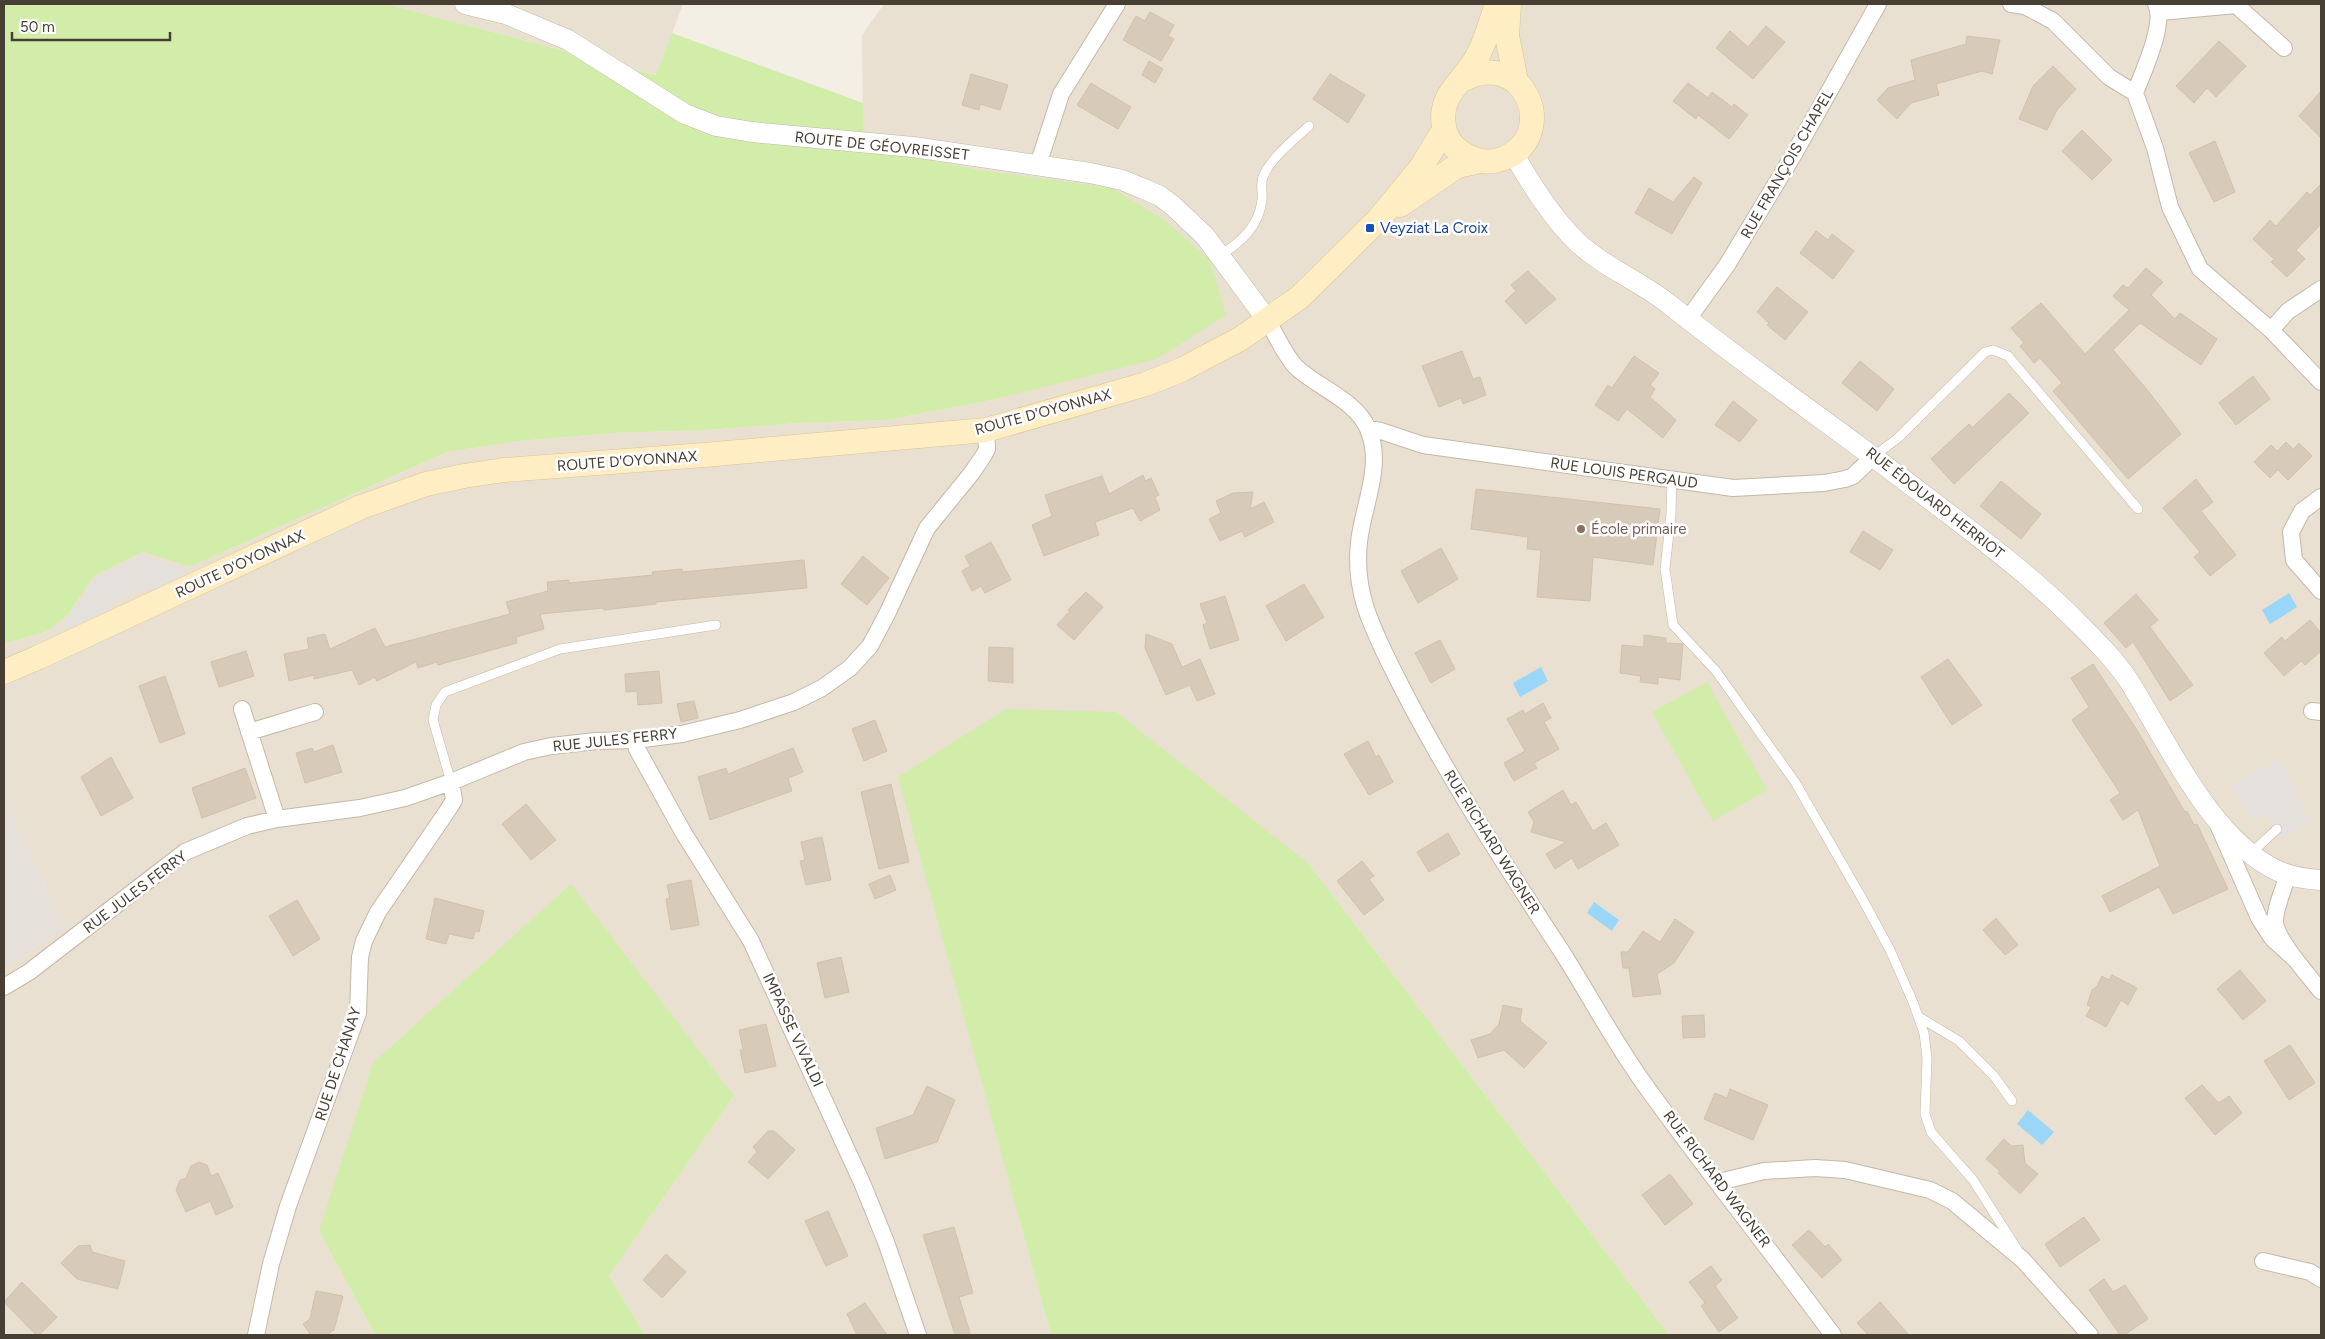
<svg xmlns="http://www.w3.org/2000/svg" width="2325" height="1339" viewBox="0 0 2325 1339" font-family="Figtree,sans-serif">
<rect width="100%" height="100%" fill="#f4efe5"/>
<!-- residential -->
<path fill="#e9e0d2" d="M 386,4 L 683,4 L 657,75 Z
M 884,4 L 2321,4 L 2321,1335 L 1669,1335 L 1308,863 L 899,777 L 1051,1335 L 645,1335 L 609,1276 L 734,1096 L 319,1231 L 375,1335 L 4,1335 L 4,967 L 64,929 L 4,797 L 4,644 L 48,631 L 67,616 L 94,576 L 143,552 L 190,567 L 447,452 L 519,441 L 614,433 L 708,430 L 798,423 L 887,420 L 992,400 L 1073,379 L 980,170 L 863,147 L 862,35 Z"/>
<!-- industrial -->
<path fill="#e6e0da" d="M 4,797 L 64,929 L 4,967 Z"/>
<!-- green -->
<path fill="#d1eda9" d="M 4,4 L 386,4 L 656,75 L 672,33 L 863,103 L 863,147 L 980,170 L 1112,188 L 1166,221 L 1210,260 L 1226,315 L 1157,359 L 992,400 L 887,420 L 799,423 L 708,430 L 614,433 L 519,441 L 447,452 L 190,567 L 143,552 L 94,576 L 67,616 L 48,631 L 4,644 Z
M 1707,682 L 1767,790 L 1713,821 L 1652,712 Z
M 1006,709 L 1116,712 L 1308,863 L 1669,1335 L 1051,1335 L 898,777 Z
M 571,884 L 734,1096 L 609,1276 L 645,1335 L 375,1335 L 319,1231 L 373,1063 Z"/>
<!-- parking -->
<path fill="#e4e1dd" d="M 142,556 L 191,572 L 152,592 L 147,586 L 110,604 L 108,606 L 111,611 L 69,630 L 65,621 L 96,578 Z
M 2280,758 L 2310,820 L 2284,839 L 2266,814 L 2252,821 L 2230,784 Z"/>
<!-- water -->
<path fill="#9ad6f7" d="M 2289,593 L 2297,607 L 2270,624 L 2262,610 Z
M 1541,667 L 1548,681 L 1520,697 L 1513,683 Z
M 1594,902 L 1619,920 L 1612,931 L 1587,913 Z
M 2028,1110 L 2054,1132 L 2042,1145 L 2017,1124 Z"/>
<!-- building -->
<path fill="#d7cab9" stroke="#d2c1ab" d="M 1150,12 L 1174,25 L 1168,36 L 1174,39 L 1161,61 L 1123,40 L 1136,16 L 1145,21 Z
M 1766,26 L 1785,42 L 1753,79 L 1716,48 L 1730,31 L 1748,47 Z
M 1967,36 L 2000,40 L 1992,74 L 1982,71 L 1936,84 L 1939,95 L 1911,103 L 1897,119 L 1877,100 L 1888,88 L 1915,80 L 1911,60 L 1966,44 Z
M 2219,41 L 2246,66 L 2216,97 L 2207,88 L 2194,103 L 2176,86 Z
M 1149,61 L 1163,69 L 1155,83 L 1142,75 Z
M 2053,66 L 2076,89 L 2057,110 L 2047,130 L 2019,119 L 2033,86 Z
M 971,74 L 1008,85 L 1000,110 L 980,104 L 979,110 L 962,105 Z
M 1330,74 L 1365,95 L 1348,123 L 1313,99 Z
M 1091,83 L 1131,107 L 1118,129 L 1077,105 Z
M 1688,83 L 1708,98 L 1712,92 L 1732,107 L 1734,104 L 1748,115 L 1729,139 L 1698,115 L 1696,119 L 1673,101 Z
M 2321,91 L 2321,138 L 2299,116 Z
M 2082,130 L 2112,160 L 2092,180 L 2062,151 Z
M 2215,141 L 2235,192 L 2214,202 L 2189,153 Z
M 1694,177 L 1702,183 L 1672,234 L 1635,213 L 1649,188 L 1673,202 Z
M 2321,184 L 2321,224 L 2296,250 L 2305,259 L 2287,277 L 2271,262 L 2274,259 L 2253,239 L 2270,220 L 2276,226 L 2307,192 L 2310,195 Z
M 1816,231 L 1828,240 L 1832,234 L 1854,251 L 1833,279 L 1800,253 Z
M 2146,268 L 2163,282 L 2151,295 L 2175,319 L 2180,313 L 2217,339 L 2201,365 L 2140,323 L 2113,350 L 2149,392 L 2181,434 L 2128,479 L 2053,391 L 2062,383 L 2040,358 L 2034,363 L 2020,346 L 2024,343 L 2011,328 L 2041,303 L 2085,354 L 2129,310 L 2113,296 L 2123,285 L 2128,288 Z
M 1528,271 L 1556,299 L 1526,324 L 1505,301 L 1516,291 L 1511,285 Z
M 1777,287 L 1808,312 L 1785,340 L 1767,325 L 1769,323 L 1757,312 Z
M 1462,351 L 1473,379 L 1480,377 L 1486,395 L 1463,404 L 1461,398 L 1439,407 L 1422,366 Z
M 1634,356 L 1659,373 L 1650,385 L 1655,389 L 1650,397 L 1676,420 L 1663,438 L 1627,409 L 1618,421 L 1595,405 L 1608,385 L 1612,388 Z
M 1860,361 L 1894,389 L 1877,411 L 1842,383 Z
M 2253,376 L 2270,399 L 2236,425 L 2219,403 Z
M 2009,393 L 2029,413 L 1954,484 L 1931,459 L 1969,424 L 1972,428 Z
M 1733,401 L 1757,420 L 1740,442 L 1715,425 Z
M 2286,442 L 2293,449 L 2299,443 L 2312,456 L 2288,480 L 2278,470 L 2270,478 L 2254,462 L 2271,445 L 2277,451 Z
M 1143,475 L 1145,481 L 1151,478 L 1159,495 L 1155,497 L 1160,510 L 1140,521 L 1133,508 L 1095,522 L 1099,535 L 1044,556 L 1032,525 L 1052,516 L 1045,495 L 1102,476 L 1109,494 Z
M 2196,479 L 2213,502 L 2201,511 L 2236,555 L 2210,576 L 2194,557 L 2200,552 L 2163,508 Z
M 2001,481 L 2041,514 L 2021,539 L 1980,506 Z
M 1476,489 L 1660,509 L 1653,565 L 1593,557 L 1590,601 L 1537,597 L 1541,550 L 1527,549 L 1528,537 L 1471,529 Z
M 1253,492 L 1250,509 L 1264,502 L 1274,522 L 1245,537 L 1242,531 L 1220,541 L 1209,519 L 1221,513 L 1216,501 L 1233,493 Z
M 1863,531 L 1893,550 L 1880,570 L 1850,552 Z
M 991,542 L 1011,580 L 985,593 L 981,586 L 972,591 L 962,571 L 970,566 L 965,556 Z
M 1441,548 L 1458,579 L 1418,603 L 1401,571 Z
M 863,556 L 889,578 L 867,605 L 841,584 Z
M 804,560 L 807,588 L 656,602 L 656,604 L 604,610 L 603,608 L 540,614 L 544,629 L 516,637 L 517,643 L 438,665 L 437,662 L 418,668 L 416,662 L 377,681 L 375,677 L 359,685 L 352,670 L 314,679 L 314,675 L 289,681 L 284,654 L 309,649 L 307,638 L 325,634 L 330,649 L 375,628 L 385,647 L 510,614 L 506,602 L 548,591 L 547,582 L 569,580 L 569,583 L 653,575 L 652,572 L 682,569 L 682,572 Z
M 1304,584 L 1324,617 L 1286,641 L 1266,606 Z
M 1086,592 L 1103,607 L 1074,640 L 1057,625 L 1070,611 L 1068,610 Z
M 2136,594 L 2158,620 L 2150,627 L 2193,685 L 2170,701 L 2133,642 L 2126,648 L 2104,623 Z
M 1225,596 L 1239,640 L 1210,649 L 1203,625 L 1207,623 L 1200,604 Z
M 2310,620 L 2321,633 L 2321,651 L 2305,665 L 2301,661 L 2284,676 L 2264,653 L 2282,637 L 2285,641 Z
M 1146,634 L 1172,644 L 1182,667 L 1200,659 L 1215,694 L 1197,701 L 1190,685 L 1166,695 L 1145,648 Z
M 1644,635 L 1666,638 L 1666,643 L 1683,644 L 1680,680 L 1658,677 L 1658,684 L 1640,682 L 1641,676 L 1620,673 L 1622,645 L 1644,647 Z
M 1440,640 L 1455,669 L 1431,683 L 1415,653 Z
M 989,647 L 1013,648 L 1013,683 L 988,681 Z
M 246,651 L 254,676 L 219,687 L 211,662 Z
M 1948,659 L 1982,705 L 1952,725 L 1921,677 Z
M 2093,664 L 2137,730 L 2185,812 L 2187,811 L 2194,825 L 2197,824 L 2228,889 L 2173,914 L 2159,887 L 2110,912 L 2102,896 L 2160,866 L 2138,810 L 2123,820 L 2110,800 L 2120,793 L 2072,720 L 2089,707 L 2071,678 Z
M 659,671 L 662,703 L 638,705 L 637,691 L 626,692 L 625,674 Z
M 165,676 L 185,734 L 160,743 L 139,686 Z
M 694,701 L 698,718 L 681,722 L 677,704 Z
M 1543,703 L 1551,718 L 1544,722 L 1559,749 L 1534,763 L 1537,768 L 1514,781 L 1504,763 L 1525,751 L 1507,719 L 1523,710 L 1525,714 Z
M 875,720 L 887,751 L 864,761 L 852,729 Z
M 1368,741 L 1376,757 L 1379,755 L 1393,782 L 1369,795 L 1344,754 Z
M 333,745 L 342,772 L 305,783 L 296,753 L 312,748 L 314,752 Z
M 793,748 L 803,772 L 788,778 L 792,791 L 710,820 L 698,777 L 726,768 L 728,774 Z
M 111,757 L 133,798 L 101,816 L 81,777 Z
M 245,768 L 256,798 L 202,818 L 192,788 Z
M 891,784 L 909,862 L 879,869 L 861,792 Z
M 1563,790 L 1571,805 L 1576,802 L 1593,831 L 1606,823 L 1619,845 L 1578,869 L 1572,858 L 1555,869 L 1546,854 L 1566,842 L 1531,832 L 1534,822 L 1528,812 Z
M 526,804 L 556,840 L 531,860 L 502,824 Z
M 1448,833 L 1460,854 L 1429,872 L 1417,852 Z
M 822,837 L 831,880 L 806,885 L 800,861 L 805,860 L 801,842 Z
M 1362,861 L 1374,876 L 1369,879 L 1384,900 L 1364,915 L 1337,881 Z
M 890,875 L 896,890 L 875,899 L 869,884 Z
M 691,880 L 699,925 L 671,930 L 666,899 L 670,898 L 667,885 Z
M 435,898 L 484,911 L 479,932 L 475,931 L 473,939 L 449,934 L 446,944 L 426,939 Z
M 297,900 L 320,939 L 293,956 L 269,916 Z
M 1996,918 L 2018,945 L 2005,955 L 1983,930 Z
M 1675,919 L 1694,932 L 1674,963 L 1657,974 L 1661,994 L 1633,997 L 1629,968 L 1623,968 L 1621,952 L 1628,952 L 1643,931 L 1660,942 Z
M 841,957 L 849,992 L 825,998 L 817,963 Z
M 2240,970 L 2266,1001 L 2243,1020 L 2217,989 Z
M 2112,975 L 2137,988 L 2128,1005 L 2121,1000 L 2106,1027 L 2086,1016 L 2091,1007 L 2087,1005 L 2092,990 L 2097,986 L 2102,976 L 2109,980 Z
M 1503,1005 L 1522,1009 L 1520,1021 L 1547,1043 L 1524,1068 L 1504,1050 L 1478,1058 L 1471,1040 L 1490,1034 L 1499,1024 Z
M 1704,1015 L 1705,1037 L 1683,1038 L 1682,1016 Z
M 766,1024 L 776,1066 L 745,1073 L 740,1050 L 743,1050 L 739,1030 Z
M 2290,1045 L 2315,1083 L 2289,1100 L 2264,1061 Z
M 2202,1085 L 2219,1103 L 2229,1096 L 2242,1113 L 2215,1135 L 2185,1098 Z
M 927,1086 L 955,1100 L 937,1142 L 885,1159 L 876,1128 L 913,1115 Z
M 1730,1089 L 1768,1105 L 1753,1140 L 1704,1119 L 1715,1093 L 1727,1098 Z
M 768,1131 L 774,1131 L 795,1150 L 768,1179 L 748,1162 L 757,1152 L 753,1147 Z
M 2004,1139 L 2011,1146 L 2023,1145 L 2025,1163 L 2038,1174 L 2020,1194 L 1998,1173 L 2000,1171 L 1986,1159 Z
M 199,1162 L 207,1165 L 211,1176 L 218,1173 L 233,1207 L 216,1215 L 210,1201 L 186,1212 L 176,1190 L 180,1180 L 186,1178 L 191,1166 Z
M 1670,1174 L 1693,1204 L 1665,1225 L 1642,1195 Z
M 828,1211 L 848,1256 L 826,1266 L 805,1221 Z
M 2084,1217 L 2100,1240 L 2060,1267 L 2045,1244 Z
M 954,1227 L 973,1293 L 959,1297 L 970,1333 L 962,1335 L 955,1335 L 923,1235 Z
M 1809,1230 L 1825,1247 L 1828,1244 L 1842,1260 L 1822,1278 L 1792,1245 Z
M 90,1245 L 92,1252 L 125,1261 L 118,1289 L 77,1279 L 61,1263 L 78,1246 Z
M 666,1254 L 686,1272 L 662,1298 L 643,1280 Z
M 1711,1266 L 1722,1280 L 1715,1286 L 1738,1318 L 1719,1332 L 1701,1306 L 1705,1303 L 1689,1282 Z
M 2104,1279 L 2113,1292 L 2125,1285 L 2148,1319 L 2124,1335 L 2120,1335 L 2089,1290 Z
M 22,1282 L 57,1317 L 39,1335 L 36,1335 L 4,1302 Z
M 316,1291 L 343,1296 L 334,1330 L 326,1335 L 311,1335 L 303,1324 L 310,1319 Z
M 1880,1302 L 1909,1335 L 1868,1335 L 1857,1323 Z
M 865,1303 L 887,1335 L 857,1335 L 847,1314 Z"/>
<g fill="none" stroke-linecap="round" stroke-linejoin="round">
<defs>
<path id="service" d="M 1219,256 C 1240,243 1259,227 1262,200 C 1263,193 1260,184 1263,177 C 1270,159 1294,139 1309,126
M 1874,456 L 1898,438 L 1985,352 L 1993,350 L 2008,356 L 2138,509
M 1672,480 L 1671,514 L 1665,569 L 1673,625 L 1716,671 L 1795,782 L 1863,900 L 1890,950 L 1913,1002 L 1924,1033 L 1927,1058 L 1925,1114 L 1931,1132 L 1973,1180 L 2017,1249
M 451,782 L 433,720 L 436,705 L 445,692 L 560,649 L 716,625
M 2251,853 L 2277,829
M 1919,1017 L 1959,1041 L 1994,1076 L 2012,1101"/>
<path id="minor" d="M 2011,4 L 2025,6 L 2053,21 L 2109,77 L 2135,93 L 2155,148 L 2170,207 L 2200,269 L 2271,330 L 2321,382
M 2160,12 L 2236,5 L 2284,48
M 2135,93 C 2143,72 2166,23 2156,4
M 1038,165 L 1061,94 L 1117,4
M 1688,319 L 1727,265 L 1794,154 L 1878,4
M 1268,321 C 1276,335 1284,354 1296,367 C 1318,388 1356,400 1368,429 C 1384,465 1363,505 1359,542 C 1354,589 1369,621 1389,662 C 1439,764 1500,857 1562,952 C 1590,996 1614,1042 1645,1085 C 1706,1170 1771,1251 1833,1335
M 2271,330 L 2288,311 L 2321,289
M 1368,429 L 1381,431 L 1423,445 L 1733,488 L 1824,483 L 1845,479 L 1853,476 L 1874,456
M 2321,497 L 2302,511 L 2291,532 L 2294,560 L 2321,591
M 242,709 L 277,819
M 2312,711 L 2321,712
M 249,732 L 315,712
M 635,740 L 637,749 L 683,832 L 751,941 L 863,1185 L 886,1242 L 918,1335
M 2219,827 L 2259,918 L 2272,938 L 2296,960
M 2288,874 C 2284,889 2276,904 2275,920 C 2274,936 2310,978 2321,991
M 4,987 L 29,972 L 185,852 L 247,826 L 277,819 L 360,808 L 405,798 L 451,782 L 524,752 L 551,746 L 596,741 L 635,740 L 682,734 L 740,720 L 794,702 L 822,688 L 850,668 L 870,646 L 887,614 L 927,528 L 971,474 L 984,455 L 987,449 L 986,430
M 1720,1184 L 1727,1180 L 1764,1171 L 1815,1168 L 1845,1170 L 1930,1190 L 1952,1201 L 2023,1260 L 2090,1335
M 2263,1261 L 2310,1272 L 2321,1279
M 256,1335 L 271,1264 L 288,1206 L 358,1013 L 360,957 L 364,941 L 378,912 L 448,810 L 454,800 L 451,782"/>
<path id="tertiary" d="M 465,4 L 506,14 L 568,40 L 685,114 L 716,126 L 752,132 L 913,147 L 1090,173 L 1122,180 L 1144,189 L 1160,196 L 1172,205 L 1205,236 L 1268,321
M 1513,153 C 1531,184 1552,218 1578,243 C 1605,268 1642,282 1670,305 C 1757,374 1849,437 1937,505 C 1983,540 2028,574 2070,615 C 2090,635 2113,657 2129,681 C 2167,741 2210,839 2278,871 C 2292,877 2307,879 2321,880"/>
<path id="secondary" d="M 1509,4 L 1507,36 L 1516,81
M 1460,81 C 1527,44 1560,139 1502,159 C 1488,164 1474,161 1462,153 C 1453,147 1445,137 1444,126 C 1438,94 1464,82 1477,57 C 1486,41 1491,21 1497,4
M 1400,205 L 1457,166 L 1481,161
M 4,672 L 37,658 L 361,507 L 426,484 L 464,476 L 504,470 L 704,455 L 986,430 L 1146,384 L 1181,370 L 1240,339 L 1300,297 L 1378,220 L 1420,169 L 1444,130"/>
</defs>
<!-- service casing -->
<use href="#service" stroke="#c3b9a9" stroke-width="10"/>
<!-- minor casing -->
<use href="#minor" stroke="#c3b9a9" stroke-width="18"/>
<!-- tertiary casing -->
<use href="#tertiary" stroke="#c3b9a9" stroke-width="21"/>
<!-- secondary casing -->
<use href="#secondary" stroke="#dcc491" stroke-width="25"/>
<!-- service -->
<use href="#service" stroke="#fff" stroke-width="9"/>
<!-- minor -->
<use href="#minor" stroke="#fff" stroke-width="16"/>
<!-- tertiary -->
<use href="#tertiary" stroke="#fff" stroke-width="20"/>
<!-- secondary -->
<use href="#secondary" stroke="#ffeec4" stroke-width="24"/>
</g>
<!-- markers -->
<rect fill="#1a4fb4" stroke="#fff" stroke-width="2" x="1365" y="223" width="10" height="10" rx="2.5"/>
<circle fill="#8d6e63" stroke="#fff" stroke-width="2" cx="1581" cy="529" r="5"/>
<g text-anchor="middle" stroke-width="5" stroke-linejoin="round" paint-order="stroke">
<!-- street labels -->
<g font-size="15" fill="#473e34" stroke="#fff">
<text transform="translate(882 146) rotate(6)" y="5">ROUTE DE GÉOVREISSET</text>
<text transform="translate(1787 164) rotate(-60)" y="5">RUE FRANÇOIS CHAPEL</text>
<text transform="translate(1043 412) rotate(-15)" y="5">ROUTE D'OYONNAX</text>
<text transform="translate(627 461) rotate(-4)" y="5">ROUTE D'OYONNAX</text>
<text transform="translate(1624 473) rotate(8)" y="5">RUE LOUIS PERGAUD</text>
<text transform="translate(1935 503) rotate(38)" y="5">RUE ÉDOUARD HERRIOT</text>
<text transform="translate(240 564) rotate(-25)" y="5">ROUTE D'OYONNAX</text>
<text transform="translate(615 740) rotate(-6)" y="5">RUE JULES FERRY</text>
<text transform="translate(1492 842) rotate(58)" y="5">RUE RICHARD WAGNER</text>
<text transform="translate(135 892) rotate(-37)" y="5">RUE JULES FERRY</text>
<text transform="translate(793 1030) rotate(65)" y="5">IMPASSE VIVALDI</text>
<text transform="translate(338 1064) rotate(-72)" y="5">RUE DE CHANAY</text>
<text transform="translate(1717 1179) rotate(53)" y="5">RUE RICHARD WAGNER</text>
</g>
<!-- transit labels -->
<g font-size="15" fill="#164399" stroke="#fff" text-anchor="start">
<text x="1380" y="233">Veyziat La Croix</text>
</g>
<!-- education labels -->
<g font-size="15" fill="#785e54" stroke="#fff" text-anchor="start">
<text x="1591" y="534">École primaire</text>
</g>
</g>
<!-- border -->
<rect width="2325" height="1339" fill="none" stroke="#473e34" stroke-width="10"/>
<!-- scale -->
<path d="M12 32v8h158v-8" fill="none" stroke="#473e34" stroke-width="2.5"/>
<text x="20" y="32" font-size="15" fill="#473e34" stroke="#ffffff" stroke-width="4" paint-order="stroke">50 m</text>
</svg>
